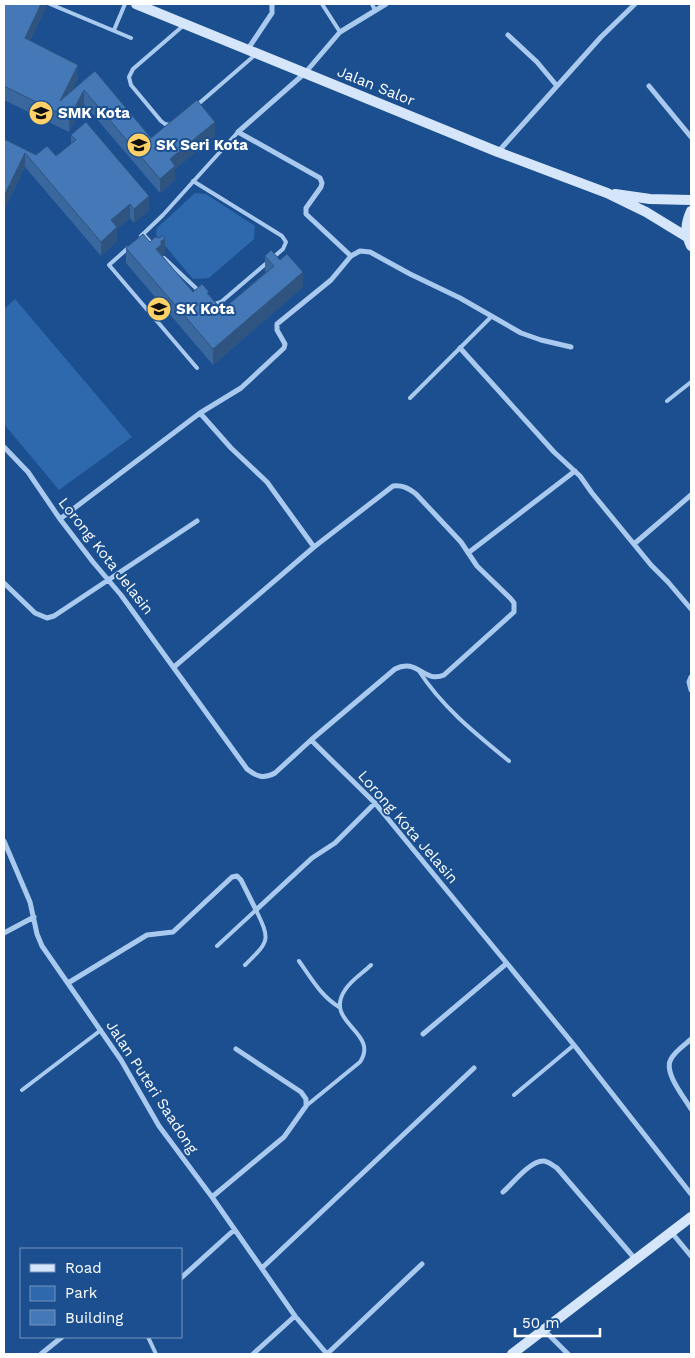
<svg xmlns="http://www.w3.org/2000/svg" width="695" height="1358" viewBox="0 0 695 1358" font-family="'Work Sans',sans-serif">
<rect width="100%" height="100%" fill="#1b4f8f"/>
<!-- green -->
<path fill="#2e69ad" d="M 195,193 L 206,194 L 255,226 L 254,239 L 209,278 L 193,279 L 156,235 L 157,228 Z
M 15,299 L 132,437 L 59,490 L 4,424 L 4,309 Z"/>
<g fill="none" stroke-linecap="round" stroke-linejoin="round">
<!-- service -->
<path stroke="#a9c9ee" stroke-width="4" d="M 50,4 L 131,38
M 322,4 L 340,32
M 372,4 L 375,10
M 114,30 L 125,4
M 196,106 L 255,55
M 171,125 L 165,124 L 161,121 L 131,85 L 129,77 L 133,69 L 184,25
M 193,181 L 282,236 L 286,242 L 283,249 L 221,302 L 215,304 L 211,302
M 143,234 L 153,245
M 141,236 L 163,215 L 238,132
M 128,248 L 109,265 L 197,368
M 164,258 L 199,291
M 410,398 L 491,317
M 667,401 L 691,382
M 419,671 C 442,707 476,734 509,761
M 217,946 L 256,910 C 271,941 269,941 245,965
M 299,961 C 311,978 321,996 339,1007
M 22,1090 L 101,1030
M 514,1095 L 574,1045
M 306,1106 L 360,1062 C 380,1032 323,1023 345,990 C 351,980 363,973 371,965
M 148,1337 L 156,1354"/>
<!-- minor -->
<path stroke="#a9c9ee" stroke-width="5" d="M 508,35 L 537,62 L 557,86
M 248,49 L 272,13 L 272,4
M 649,86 L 691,137
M 498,152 L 601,37 L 635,4
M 351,256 L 306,214 L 306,208 L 321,187 L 322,183 L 320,178 L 238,132 L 305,73 L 340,32 L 386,4
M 460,348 L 554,452 L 580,476 L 592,493 L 651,565 L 668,582 L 691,609
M 200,413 L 231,448 L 267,482 L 314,547
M 4,447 L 28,472 L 60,519 L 93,562 L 121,595 L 247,769 C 257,777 264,779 275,773 L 311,740 L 375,803 L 574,1045 L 691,1194
M 60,519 L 200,413 L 241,388 L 284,348 L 285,344 L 277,330 L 277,324 L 331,280 L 351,256 L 360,251 L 370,252 L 410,274 L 460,298 L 521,333 L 541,340 L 571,347
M 634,544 L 691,495
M 468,553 L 575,471
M 4,583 L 35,613 L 47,618 L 54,616 L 197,521
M 174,667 L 314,547 L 393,486 C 403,485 408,488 416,494 L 461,542 L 477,566 L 511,599 L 514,603 L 514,612 L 444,675 C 424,684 417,657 395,669 L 311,740
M 691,677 L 689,682 L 691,690
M 4,841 L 30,902 L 37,934 L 42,946 L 121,1060 L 159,1126 L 212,1197 L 295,1316 L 327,1354
M 4,933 L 34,917
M 68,983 L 147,935 L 173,932 L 232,877 L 237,876 L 241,880 L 256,910 L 312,858 L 335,843 L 375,803
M 423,1034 L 506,964
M 691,1039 C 685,1045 675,1051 671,1059 C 663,1072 684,1097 691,1109
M 503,1192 C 512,1184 530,1161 543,1161 C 548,1161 552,1165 557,1168 L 636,1260
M 212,1197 L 284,1137 L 306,1106 L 306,1099 L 301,1092 L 236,1049
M 672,1233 L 691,1256
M 262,1268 L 474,1068
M 181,1278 L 234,1230
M 545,1331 L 568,1354
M 41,1354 L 62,1337
M 253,1354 L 295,1316
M 327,1354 L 422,1264"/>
<!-- secondary -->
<path stroke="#d6e6fa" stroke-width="10" d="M 136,4 L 498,152 L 607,193 L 646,212 L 687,237
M 615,194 L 650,199 L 691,200
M 691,211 C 685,224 685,233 691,246
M 512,1354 L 691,1217"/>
</g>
<!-- wall -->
<path fill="#3a679d" d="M 4,4 L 46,4 L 46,7 L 30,41 L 78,79 L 71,91 L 95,71 L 151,138 L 215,136 L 175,169 L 175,180 L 160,193 L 84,104 L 69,132 L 4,100 Z
M 71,135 L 149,210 L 134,223 L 130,218 L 117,229 L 117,241 L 101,256 L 25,167 L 5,208 L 4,207 L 4,139 L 36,155 L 56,156 L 71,144 Z
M 160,238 L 165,255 L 162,256 L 193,292 L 209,295 L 222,310 L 266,272 L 265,271 L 265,256 L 303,287 L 213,365 L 126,263 L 126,248 L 150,242 Z"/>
<!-- shaded-wall -->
<path fill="#305480" d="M 41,4 L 46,4 L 46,7 L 25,52 L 25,38 Z
M 78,65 L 78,79 L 60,114 L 60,101 Z
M 84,90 L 84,104 L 69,132 L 69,118 Z
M 215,122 L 215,136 L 175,169 L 175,180 L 160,193 L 160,179 L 170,159 Z
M 25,153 L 25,167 L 5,208 L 5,194 Z
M 149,196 L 149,210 L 134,223 L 134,209 Z
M 130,204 L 130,218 L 117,229 L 117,241 L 101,256 L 101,242 L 111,220 Z
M 165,239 L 165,255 L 161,256 L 156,249 L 161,241 Z
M 303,272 L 303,287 L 213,365 L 213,349 Z"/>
<!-- building -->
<path fill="#4478b7" stroke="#305480" d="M 4,4 L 41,4 L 25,38 L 78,65 L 60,101 L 95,71 L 151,138 L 197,100 L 215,122 L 170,159 L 175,166 L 160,179 L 84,90 L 69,118 L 4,86 Z
M 86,122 L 149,196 L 134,209 L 130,204 L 111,220 L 117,227 L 101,242 L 25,153 L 5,194 L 4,193 L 4,139 L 36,155 L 47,146 L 56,156 L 76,140 L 71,135 Z
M 143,234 L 150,242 L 155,237 L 160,238 L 162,235 L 165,239 L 161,241 L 161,245 L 156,249 L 193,292 L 202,284 L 209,292 L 207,293 L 222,310 L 274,266 L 265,256 L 271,250 L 280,260 L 287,254 L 303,272 L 213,349 L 126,248 Z"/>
<!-- icons -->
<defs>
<symbol id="school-disc" viewBox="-11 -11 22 22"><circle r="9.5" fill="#ffd166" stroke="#1b4f8f"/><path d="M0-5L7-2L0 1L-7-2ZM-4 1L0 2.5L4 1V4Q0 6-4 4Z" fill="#111"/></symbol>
</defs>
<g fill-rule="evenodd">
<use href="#school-disc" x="27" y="99" width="28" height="28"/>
<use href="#school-disc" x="125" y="131" width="28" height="28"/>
<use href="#school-disc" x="145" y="295" width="28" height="28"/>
</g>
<g text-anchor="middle" stroke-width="4" stroke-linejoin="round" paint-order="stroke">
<!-- street labels -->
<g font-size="15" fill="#fff" stroke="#1b4f8f">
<text transform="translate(376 86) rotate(22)" y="5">Jalan Salor</text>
<text transform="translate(106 556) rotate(52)" y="5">Lorong Kota Jelasin</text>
<text transform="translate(408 827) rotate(49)" y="5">Lorong Kota Jelasin</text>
<text transform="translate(152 1087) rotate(57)" y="5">Jalan Puteri Saadong</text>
</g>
<!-- poi labels -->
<g font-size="15" font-weight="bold" fill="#fff" stroke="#1b4f8f" text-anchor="start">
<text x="58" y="118">SMK Kota</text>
<text x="156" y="150">SK Seri Kota</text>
<text x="176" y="314">SK Kota</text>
</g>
</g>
<!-- border -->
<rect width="695" height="1358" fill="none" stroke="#ffffff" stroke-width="10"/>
<!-- legend -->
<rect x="20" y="1248" width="162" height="90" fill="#1b4f8f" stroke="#7695bc"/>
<rect x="30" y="1264" width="25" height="8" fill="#d6e6fa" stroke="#7695bc"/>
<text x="65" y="1273" font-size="15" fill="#ffffff">Road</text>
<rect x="30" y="1286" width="25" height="15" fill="#2e69ad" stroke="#7695bc"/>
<text x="65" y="1298" font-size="15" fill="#ffffff">Park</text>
<rect x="30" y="1310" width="25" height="15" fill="#4478b7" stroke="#7695bc"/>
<text x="65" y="1323" font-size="15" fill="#ffffff">Building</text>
<!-- scale -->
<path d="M515 1328v8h85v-8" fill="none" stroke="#ffffff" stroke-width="2.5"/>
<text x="522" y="1328" font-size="15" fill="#ffffff" stroke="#1b4f8f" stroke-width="4" paint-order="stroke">50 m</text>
</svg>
